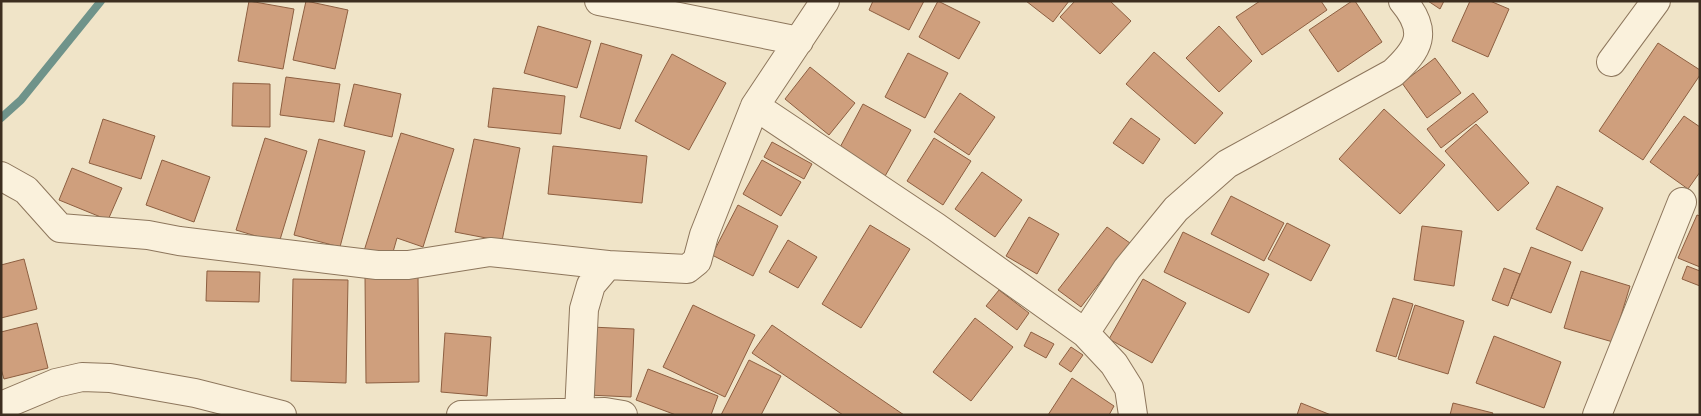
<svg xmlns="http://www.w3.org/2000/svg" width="1701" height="416" viewBox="0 0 1701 416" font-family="'IBM Plex Serif',serif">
<rect width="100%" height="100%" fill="#f0e4c8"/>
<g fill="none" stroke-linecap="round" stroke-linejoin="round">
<!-- stream -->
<path stroke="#6f938a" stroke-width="8" d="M 1,118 L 21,100 L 101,1"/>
</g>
<!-- building -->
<path fill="#cf9f7d" stroke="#8d5f41" d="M 249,1 L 294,9 L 283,69 L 238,61 Z
M 306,1 L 348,10 L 335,69 L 293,60 Z
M 873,1 L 924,1 L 909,30 L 869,10 Z
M 938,1 L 980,22 L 959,59 L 919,37 Z
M 1026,1 L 1069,1 L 1053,22 Z
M 1075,1 L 1110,1 L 1131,21 L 1100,54 L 1060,17 Z
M 1260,1 L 1321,1 L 1327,10 L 1262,55 L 1236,17 Z
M 1352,1 L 1355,1 L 1382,42 L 1338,72 L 1309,30 Z
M 1428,1 L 1444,1 L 1440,9 Z
M 1470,1 L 1490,1 L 1509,9 L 1488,57 L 1452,41 Z
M 538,26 L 591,41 L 577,88 L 524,73 Z
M 1219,26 L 1252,61 L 1219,92 L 1186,58 Z
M 601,43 L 642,55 L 620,129 L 580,117 Z
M 1658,43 L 1700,70 L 1700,75 L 1643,160 L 1599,131 Z
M 1154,52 L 1223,113 L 1195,144 L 1126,84 Z
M 908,53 L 948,73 L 925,118 L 885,97 Z
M 672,54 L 726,83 L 689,150 L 635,121 Z
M 1435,58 L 1461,93 L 1427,118 L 1402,83 Z
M 810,67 L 855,103 L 829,135 L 785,99 Z
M 286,77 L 340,84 L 334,122 L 280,115 Z
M 233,83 L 270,84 L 270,127 L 232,126 Z
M 354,84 L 401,94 L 392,137 L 344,126 Z
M 493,88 L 565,96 L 561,134 L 488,127 Z
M 960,93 L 995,117 L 969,155 L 934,132 Z
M 1473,93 L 1488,112 L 1441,148 L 1427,129 Z
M 863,104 L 911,130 L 884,178 L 837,153 Z
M 1384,109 L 1445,165 L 1400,214 L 1339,159 Z
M 1684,116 L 1700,127 L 1700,172 L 1688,189 L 1650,162 Z
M 1131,118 L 1160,139 L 1143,164 L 1113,143 Z
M 103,119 L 155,136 L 141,179 L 89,163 Z
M 1476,124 L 1529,183 L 1498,211 L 1445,151 Z
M 401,133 L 454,149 L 423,247 L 397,238 L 391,259 L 364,251 Z
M 265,138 L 307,151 L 279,243 L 236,230 Z
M 934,138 L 971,161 L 943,205 L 907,181 Z
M 319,139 L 365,151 L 340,247 L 294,235 Z
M 474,139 L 520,148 L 502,241 L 455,232 Z
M 772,142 L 812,164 L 804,179 L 764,157 Z
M 553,146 L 647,156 L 642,203 L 548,194 Z
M 162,160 L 210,177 L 194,222 L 146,205 Z
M 762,160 L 801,182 L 781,216 L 743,194 Z
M 72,168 L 122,188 L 108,220 L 59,200 Z
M 982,172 L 1022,200 L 995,237 L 955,209 Z
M 1557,186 L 1603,208 L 1582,251 L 1536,229 Z
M 1231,196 L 1284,223 L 1264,261 L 1211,234 Z
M 738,205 L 778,226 L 753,276 L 712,255 Z
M 1697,215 L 1700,216 L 1700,267 L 1678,258 Z
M 1029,217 L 1059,234 L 1037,274 L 1006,256 Z
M 1287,223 L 1330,245 L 1311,281 L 1268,259 Z
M 870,225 L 910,249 L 861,328 L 822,304 Z
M 1422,226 L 1462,231 L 1454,286 L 1414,280 Z
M 1107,227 L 1130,243 L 1081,307 L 1058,290 Z
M 1183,232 L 1269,274 L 1249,313 L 1164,272 Z
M 788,240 L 817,257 L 798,288 L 769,272 Z
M 1531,247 L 1571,262 L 1551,313 L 1511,298 Z
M 24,259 L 37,309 L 1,318 L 1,265 Z
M 1687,266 L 1700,271 L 1700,286 L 1682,279 Z
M 1504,268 L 1520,274 L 1508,306 L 1492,300 Z
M 207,271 L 260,272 L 259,302 L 206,301 Z
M 1581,271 L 1630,286 L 1613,342 L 1564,328 Z
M 418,276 L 419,382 L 366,383 L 365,277 Z
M 293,279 L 348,280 L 346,383 L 291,381 Z
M 1143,279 L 1186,303 L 1152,363 L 1109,339 Z
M 999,290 L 1029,313 L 1017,330 L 986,306 Z
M 1393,298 L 1413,304 L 1396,357 L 1376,351 Z
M 693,305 L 755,335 L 725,397 L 663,367 Z
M 1415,305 L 1464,321 L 1448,374 L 1398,359 Z
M 975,318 L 1013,347 L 971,401 L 933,372 Z
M 37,323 L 48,368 L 4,379 L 1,369 L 1,332 Z
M 772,325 L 904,415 L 843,415 L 752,353 Z
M 591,327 L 634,329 L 631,397 L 588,395 Z
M 1031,332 L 1054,344 L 1046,358 L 1024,346 Z
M 445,333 L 491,337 L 487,396 L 441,392 Z
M 1494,336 L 1561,362 L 1544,408 L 1476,383 Z
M 1071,347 L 1083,355 L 1071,372 L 1059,364 Z
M 749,360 L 781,376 L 761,415 L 721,415 Z
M 648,369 L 718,396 L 711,415 L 676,415 L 636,400 Z
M 1072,378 L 1114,406 L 1109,415 L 1048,415 Z
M 1301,403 L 1331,415 L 1297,415 Z
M 1453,403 L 1493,413 L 1492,415 L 1450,415 Z"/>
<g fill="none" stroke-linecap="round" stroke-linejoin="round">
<defs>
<path id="minor" d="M 599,1 L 799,41
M 1611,62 L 1656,1
M 755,106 L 936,227 L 1085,333 L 1114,364 L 1129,388 L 1133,415
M 1,176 L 26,190 L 60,228 L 148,235 L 179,241 L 377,265 L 408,265 L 490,252 L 608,265
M 1085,333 L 1127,269 L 1176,209 L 1227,164 L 1393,73 C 1419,49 1429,32 1403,1
M 1,406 L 56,383 L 82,377 L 110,378 L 195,393 L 282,415
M 579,413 L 584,309 L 591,285 L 608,265 L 687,269 L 697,261 L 704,235 L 755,106 L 825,1
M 461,415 L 605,412 L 623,415
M 1597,415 L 1682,202"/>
</defs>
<!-- minor casing -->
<use href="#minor" stroke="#8d765c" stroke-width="30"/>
<!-- minor -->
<use href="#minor" stroke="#faf1dc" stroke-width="28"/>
</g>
<!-- border -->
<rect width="1701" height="416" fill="none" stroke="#3d2e20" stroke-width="5"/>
</svg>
